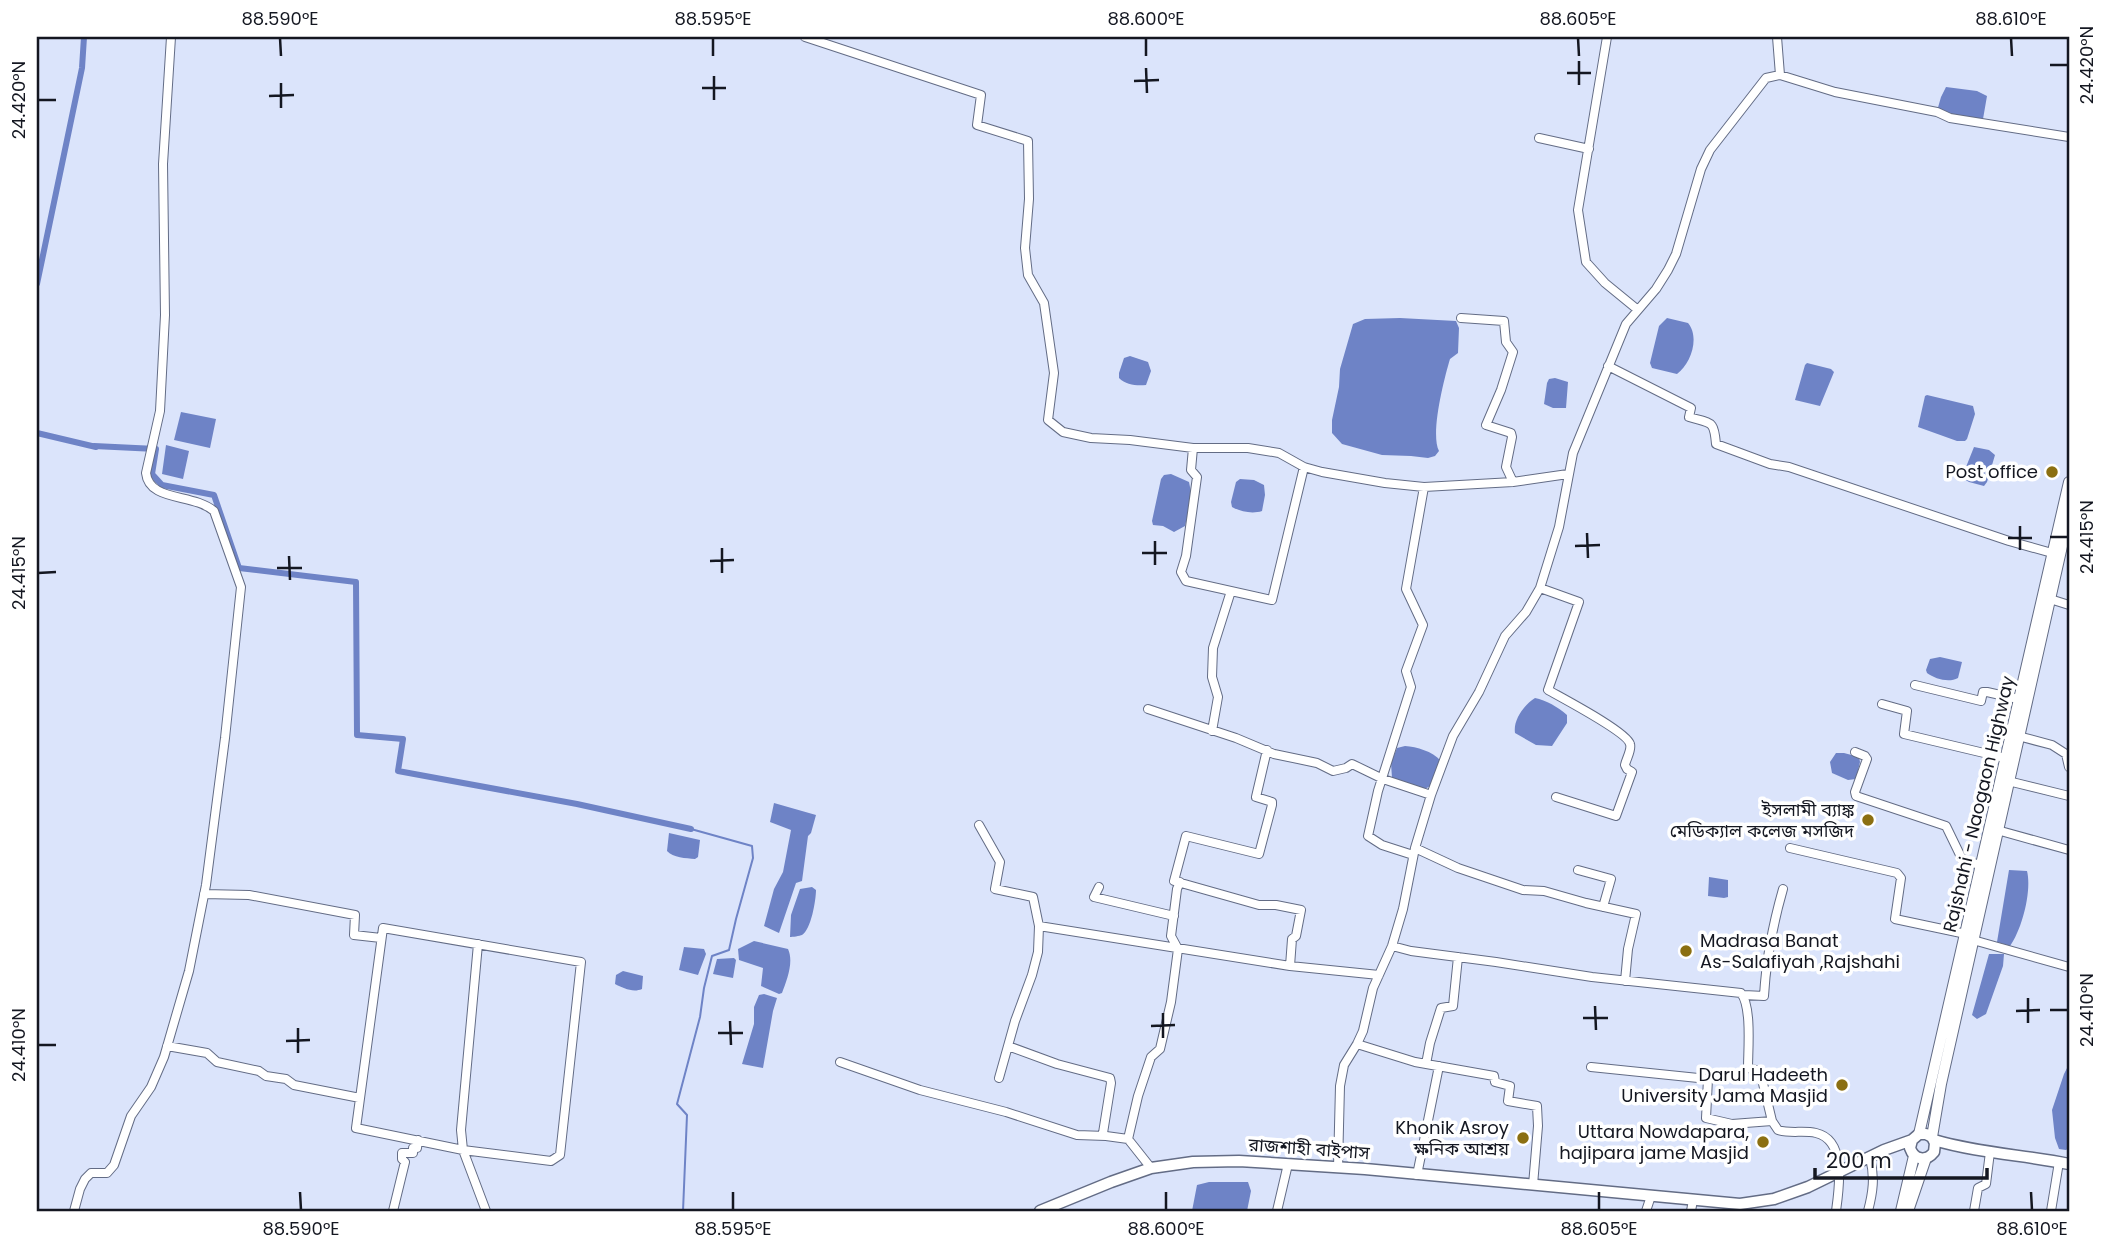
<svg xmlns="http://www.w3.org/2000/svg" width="2106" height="1248" viewBox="0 0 2106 1248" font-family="Poppins,'Noto Sans Bengali',sans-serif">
<rect width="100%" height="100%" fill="#dbe4fb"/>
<!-- water -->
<path fill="#6e83c6" d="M 1946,87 L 1977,91 L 1987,96 L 1983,119 L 1974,121 L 1937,111 L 1941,97 Z
M 1400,318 L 1456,321 L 1459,328 L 1458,353 L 1450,359 C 1444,379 1430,434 1439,451 L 1435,456 L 1428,458 L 1411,456 L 1382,455 L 1342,444 L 1332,433 L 1332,420 L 1339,387 L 1340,369 L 1353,324 L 1365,319 Z
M 1667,318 L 1688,323 C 1700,337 1691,364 1677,374 L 1652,368 L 1650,363 L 1659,326 Z
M 1130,356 L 1148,362 L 1151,371 L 1146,385 C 1137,386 1126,385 1119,378 L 1119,373 L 1124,358 Z
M 1807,363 L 1831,369 L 1834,372 L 1820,406 L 1795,400 L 1805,365 Z
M 1555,378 L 1568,382 L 1566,408 L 1553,408 L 1544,404 L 1547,383 L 1549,379 Z
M 1927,395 L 1973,406 L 1975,414 L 1967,439 L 1965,441 L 1957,441 L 1918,427 L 1925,396 Z
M 181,412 L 216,419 L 210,448 L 174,440 Z
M 166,445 L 189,451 L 183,479 L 162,474 Z
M 1974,447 L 1989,450 L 1995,455 L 1987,482 L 1984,486 L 1969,482 L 1964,479 L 1964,472 Z
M 1171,474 L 1189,482 L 1192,497 L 1185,526 L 1174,532 L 1163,526 L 1153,525 L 1152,521 L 1161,479 L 1164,475 Z
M 1240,479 L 1254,480 L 1264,485 L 1265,495 L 1262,511 C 1253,514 1241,512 1232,507 L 1231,502 L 1236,482 Z
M 1940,657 L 1962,662 L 1958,678 C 1949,683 1935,679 1927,673 L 1926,670 L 1930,659 Z
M 1535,698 C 1546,700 1558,707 1567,715 L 1567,723 L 1552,746 L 1536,745 L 1515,733 C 1513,720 1524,705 1535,698 Z
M 1405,746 C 1417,747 1432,751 1441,761 C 1437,772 1436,787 1423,789 L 1392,778 L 1391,763 L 1397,748 Z
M 1836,753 L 1844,753 L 1859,757 L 1860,762 L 1856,779 L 1848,780 L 1832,773 L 1830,762 Z
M 774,803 L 816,815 L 811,833 L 808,836 L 802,881 L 796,883 L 779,933 L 764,926 L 774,889 L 783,872 L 791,830 L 770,822 Z
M 669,833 L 700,840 L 698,857 L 695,859 C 686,858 673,858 667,851 Z
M 2009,870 L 2027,871 C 2032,891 2022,929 2010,946 L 1997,942 Z
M 1709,877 L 1728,880 L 1728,897 L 1724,898 L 1708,896 Z
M 812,887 L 816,890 C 816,900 811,930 802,935 C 800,936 792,937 790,937 L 791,915 L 800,889 Z
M 754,941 L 788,949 C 794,962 787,980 782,993 L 779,994 L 761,986 L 763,968 L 739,960 L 738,949 Z
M 684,947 L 704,949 L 706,954 L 698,975 L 679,970 Z
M 1989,954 L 2004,954 L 2003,966 L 1986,1014 L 1977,1019 L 1972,1015 Z
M 734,958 L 736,960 L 733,978 L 713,974 L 717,959 Z
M 623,971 L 643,976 L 642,989 C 633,993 623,988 615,984 L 616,975 Z
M 764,994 L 777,998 L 773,1011 L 763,1068 L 742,1064 L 754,1024 L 754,1007 L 759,995 Z
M 2069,1064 L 2069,1148 L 2066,1150 L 2059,1149 L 2055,1138 L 2052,1110 L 2064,1074 Z
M 1209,1182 L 1248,1182 L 1251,1191 L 1247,1211 L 1192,1211 L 1197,1185 Z"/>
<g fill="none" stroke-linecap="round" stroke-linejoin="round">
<!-- stream -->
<path stroke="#6e83c6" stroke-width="2" d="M 683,1211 L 687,1115 L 677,1104 L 700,1017 L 704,988 L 712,956 L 729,950 L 736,919 L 753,858 L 752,846 L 691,829"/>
<!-- canal -->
<path stroke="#6e83c6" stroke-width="6" d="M 37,284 L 82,68 L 84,37
M 37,433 L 96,447
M 94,446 L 156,449 L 152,474 L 162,485 L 214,495 L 239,568 L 356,582 L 357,735 L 403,739 L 398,771 L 577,804 L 691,829"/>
<defs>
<path id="minor" d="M 805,37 L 981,95 L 977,125 L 1028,141 L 1029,199 L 1025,248 L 1028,275 L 1044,303 L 1054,373 L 1048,420 L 1063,432 L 1091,438 L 1130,440 L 1193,448 L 1248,448 L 1279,453 L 1304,467 L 1322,472 L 1385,483 L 1424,487 L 1513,482 L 1568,474
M 1607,37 L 1578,210 L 1586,262 L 1605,283 L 1638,310
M 1777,37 L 1780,75
M 1539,138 L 1589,149
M 1461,318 L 1504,321 L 1506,342 L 1513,352 L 1501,390 L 1486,425 L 1511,433 L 1512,437 L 1506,467 L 1513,482
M 1608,366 L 1691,408 L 1689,417 C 1712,424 1714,420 1716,444 L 1770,464 L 1789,467 L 2009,541 L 2052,553
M 1193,448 L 1191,470 L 1197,477 L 1186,556 L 1181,572 L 1186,581 L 1272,600 L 1304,467
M 1540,588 L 1579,602 L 1548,690 C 1562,698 1627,732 1630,744 C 1632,750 1626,759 1625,765 L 1627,769 L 1632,772 L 1616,816 L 1556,797
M 2050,599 L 2069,605
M 1915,685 L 1981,701 L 1983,692 L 1987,692 L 2018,699
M 1882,704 L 1907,711 L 1904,734 L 2005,758
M 1148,709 L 1236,738 L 1274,754 L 1317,763 L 1333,771 L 1346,768 L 1352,764 L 1383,779 L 1431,795
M 1212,731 L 1218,697 L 1212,677 L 1213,648 L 1231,591
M 2018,736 L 2052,745 L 2066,754 L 2069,767
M 1267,750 L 1256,797 L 1272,802 L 1272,805 L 1259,854 L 1186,836 L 1174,881 L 1259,905 L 1276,905 L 1301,910 L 1296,936 L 1292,939 L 1290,966
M 1855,752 L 1865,756 L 1867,759 L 1855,792 L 1856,796 L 1946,826 L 1963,861 L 1986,866
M 2008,781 L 2069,796
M 979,825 L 1000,862 L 995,889 L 1033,897 L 1039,926
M 1997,830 L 2069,850
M 1415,848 L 1458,868 L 1523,890 L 1544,891 L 1586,903 L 1636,914 L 1628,949 L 1625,981
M 1790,848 L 1897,873 L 1901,878 L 1895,919 L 1966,934
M 1413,855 L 1382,845 L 1368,836 L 1378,791 L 1411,687 L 1406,671 L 1423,625 L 1406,589 L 1424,487
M 1578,870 L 1611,879 L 1603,907
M 1099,887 L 1094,897 L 1174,916
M 204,894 L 249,895 L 355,915 L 354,935 L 381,938
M 1973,940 L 2069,967
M 478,944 L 461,1130 L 463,1150 L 356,1128 L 383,928 L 581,962 L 560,1155 L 551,1161 L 463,1150 L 486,1211
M 1392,946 L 1411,951 L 1496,962 L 1592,977 L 1741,993 C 1752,1007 1748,1050 1748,1068 L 1760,1071 L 1772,1121 L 1778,1130 C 1791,1134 1803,1130 1816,1133 C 1847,1140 1839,1189 1836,1211
M 1744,995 L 1764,996 C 1766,960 1773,924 1783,889
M 1357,1044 L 1415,1062 L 1494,1076 L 1495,1082 L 1510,1086 L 1508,1101 L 1537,1106 L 1538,1126 L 1533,1185
M 167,1046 L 207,1053 L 217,1062 L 259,1071 L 266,1076 L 286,1079 L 294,1085 L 360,1098
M 1008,1046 L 1057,1064 L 1110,1078 L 1111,1083 L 1103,1133 L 1106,1136 L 1128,1139
M 840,1062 L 920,1090 L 1006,1112 L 1077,1135 L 1106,1136
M 1426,1064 L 1430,1043 L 1441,1008 L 1453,1006 L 1458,957
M 1591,1067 L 1708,1079 L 1706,1118 L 1732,1124 L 1772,1121
M 999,1078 L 1015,1021 L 1032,975 L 1038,952 L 1039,926 L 1290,966 L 1379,975
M 1338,1167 L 1340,1086 L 1344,1065 L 1357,1044 L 1363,1031 L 1373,988 L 1392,946 L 1403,909 L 1415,848 L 1431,795 L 1453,736 L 1479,692 L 1505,636 L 1526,612 L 1540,588 L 1559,527 L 1573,453 L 1626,324 L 1656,289 L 1668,270 L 1676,254 L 1701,169 L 1710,150 L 1766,78 L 1780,75 L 1835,92 L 1937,112 L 1950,118 L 2069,137
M 1151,1168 L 1128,1139 L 1138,1096 L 1151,1057 L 1160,1049 L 1171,1002 L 1178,949 L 1171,936 L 1177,889 L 1180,882
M 1417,1175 L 1439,1066
M 74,1211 L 80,1189 L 85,1179 L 91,1173 L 107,1173 L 114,1165 L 131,1116 L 151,1087 L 164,1057 L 189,971 L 206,885 L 225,738 L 241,587 L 214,511 C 193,493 149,502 146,473 L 160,411 L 165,315 L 163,164 L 171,37
M 393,1211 L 405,1162 L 402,1159 L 402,1153 L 413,1153 L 413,1148 L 417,1148 L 418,1140
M 1277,1211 L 1288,1164
M 1646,1211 L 1651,1196
M 1691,1211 L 1693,1200
M 1868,1211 C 1873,1192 1875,1177 1870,1158
M 1974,1211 L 1978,1188 L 1986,1184 L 1990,1152
M 2051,1211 L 2059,1162"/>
<path id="major" d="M 1919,1134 L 2069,482
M 1932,1137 L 1941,1084 L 2069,515
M 1901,1211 L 1914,1156
M 1908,1211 L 1926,1158"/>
<path id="highway" d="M 1934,1140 C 1978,1153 2024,1155 2069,1164
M 1040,1211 L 1111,1182 L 1151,1168 L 1193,1162 L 1239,1161 L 1365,1169 L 1740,1204 L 1774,1199 L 1808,1187 L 1884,1150 L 1912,1140 L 1919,1134 L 1926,1134 L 1932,1137 L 1935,1143 L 1934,1152 C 1926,1162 1914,1160 1910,1148 L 1912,1140"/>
</defs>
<!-- minor casing -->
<use href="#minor" stroke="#636c85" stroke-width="10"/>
<!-- major casing -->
<use href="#major" stroke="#636c85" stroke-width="12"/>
<!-- highway casing -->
<use href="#highway" stroke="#636c85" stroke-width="13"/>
<!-- minor -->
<use href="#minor" stroke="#fff" stroke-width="8"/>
<!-- major -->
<use href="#major" stroke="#fff" stroke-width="10"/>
<!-- highway -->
<use href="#highway" stroke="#fff" stroke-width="10"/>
</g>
<!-- ticks -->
<path fill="none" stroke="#141721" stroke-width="2.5" d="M 280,38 L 281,56M 713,38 L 713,56M 1146,38 L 1146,56M 1578,38 L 1579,56M 2011,38 L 2012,56M 1579,61 L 1579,85M 2050,65 L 2068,65M 1146,68 L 1147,93M 1567,73 L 1591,73M 714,76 L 714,100M 1134,81 L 1159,80M 281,83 L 281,108M 702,88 L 726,88M 269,96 L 294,95M 38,100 L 56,100M 2020,526 L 2020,550M 1587,533 L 1588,558M 2050,537 L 2068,537M 2008,538 L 2032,538M 1155,541 L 1155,565M 1575,546 L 1600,545M 722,548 L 722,573M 1142,553 L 1167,553M 289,556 L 290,580M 710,561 L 734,560M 277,568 L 302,568M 38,573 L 56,572M 2028,998 L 2028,1023M 1595,1006 L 1596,1030M 2050,1010 L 2068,1010M 2016,1011 L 2040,1010M 1163,1013 L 1163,1038M 1583,1018 L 1608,1018M 730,1021 L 731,1045M 1151,1026 L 1175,1025M 298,1028 L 298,1053M 718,1033 L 743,1033M 286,1041 L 310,1040M 38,1045 L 56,1045M 300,1192 L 301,1210M 733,1192 L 733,1210M 1166,1192 L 1166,1210M 1599,1192 L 1599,1210M 2031,1192 L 2032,1210"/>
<!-- markers -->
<g fill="#8b6f11" stroke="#fff" stroke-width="2.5">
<circle cx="2052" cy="472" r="7"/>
<circle cx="1868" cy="820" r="7"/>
<circle cx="1686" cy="951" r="7"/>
<circle cx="1842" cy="1085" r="7"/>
<circle cx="1523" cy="1138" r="7"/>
<circle cx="1763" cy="1142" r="7"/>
</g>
<g text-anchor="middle" stroke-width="7" stroke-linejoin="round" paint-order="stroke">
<!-- poi labels -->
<g font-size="18" fill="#141721" stroke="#fff" text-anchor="end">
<text x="2038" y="478">Post office</text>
<text x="1854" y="816">ইসলামী ব্যাঙ্ক<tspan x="1854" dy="21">মেডিক্যাল কলেজ মসজিদ</tspan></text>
<text x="1700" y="947" text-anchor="start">Madrasa Banat<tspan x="1700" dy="21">As-Salafiyah ,Rajshahi</tspan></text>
<text x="1828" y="1081">Darul Hadeeth<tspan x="1828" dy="21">University Jama Masjid</tspan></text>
<text x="1509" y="1134">Khonik Asroy<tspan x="1509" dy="21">ক্ষনিক আশ্রয়</tspan></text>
<text x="1749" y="1138">Uttara Nowdapara,<tspan x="1749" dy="21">hajipara jame Masjid</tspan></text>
</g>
<!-- street labels -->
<g font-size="18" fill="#141721" stroke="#fff">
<text transform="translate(1979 804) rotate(-77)" y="6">Rajshahi - Naogaon Highway</text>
<text transform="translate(1309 1149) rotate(4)" y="6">রাজশাহী বাইপাস</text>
</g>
</g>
<!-- border -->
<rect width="2106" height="1248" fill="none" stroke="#ffffff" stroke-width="77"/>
<!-- scale -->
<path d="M1815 1168v10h172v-10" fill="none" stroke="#141721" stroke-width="3.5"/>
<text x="1826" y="1168" font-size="21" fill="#141721" stroke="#ffffff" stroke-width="5" paint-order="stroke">200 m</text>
<rect x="38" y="38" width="2030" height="1172" fill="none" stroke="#141721" stroke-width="2.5"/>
<g font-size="18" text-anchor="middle" fill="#141721">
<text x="280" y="25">88.590°E</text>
<text x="713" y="25">88.595°E</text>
<text x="1146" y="25">88.600°E</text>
<text x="1578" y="25">88.605°E</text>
<text x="2011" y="25">88.610°E</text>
<text transform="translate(2087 65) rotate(-90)" y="6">24.420°N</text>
<text transform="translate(19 100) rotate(-90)" y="6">24.420°N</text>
<text transform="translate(2087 537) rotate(-90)" y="6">24.415°N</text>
<text transform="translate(19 573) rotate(-90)" y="6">24.415°N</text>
<text transform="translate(2087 1010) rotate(-90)" y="6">24.410°N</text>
<text transform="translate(19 1045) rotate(-90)" y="6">24.410°N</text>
<text x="301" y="1235">88.590°E</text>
<text x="733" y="1235">88.595°E</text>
<text x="1166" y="1235">88.600°E</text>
<text x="1599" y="1235">88.605°E</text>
<text x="2032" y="1235">88.610°E</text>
</g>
</svg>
